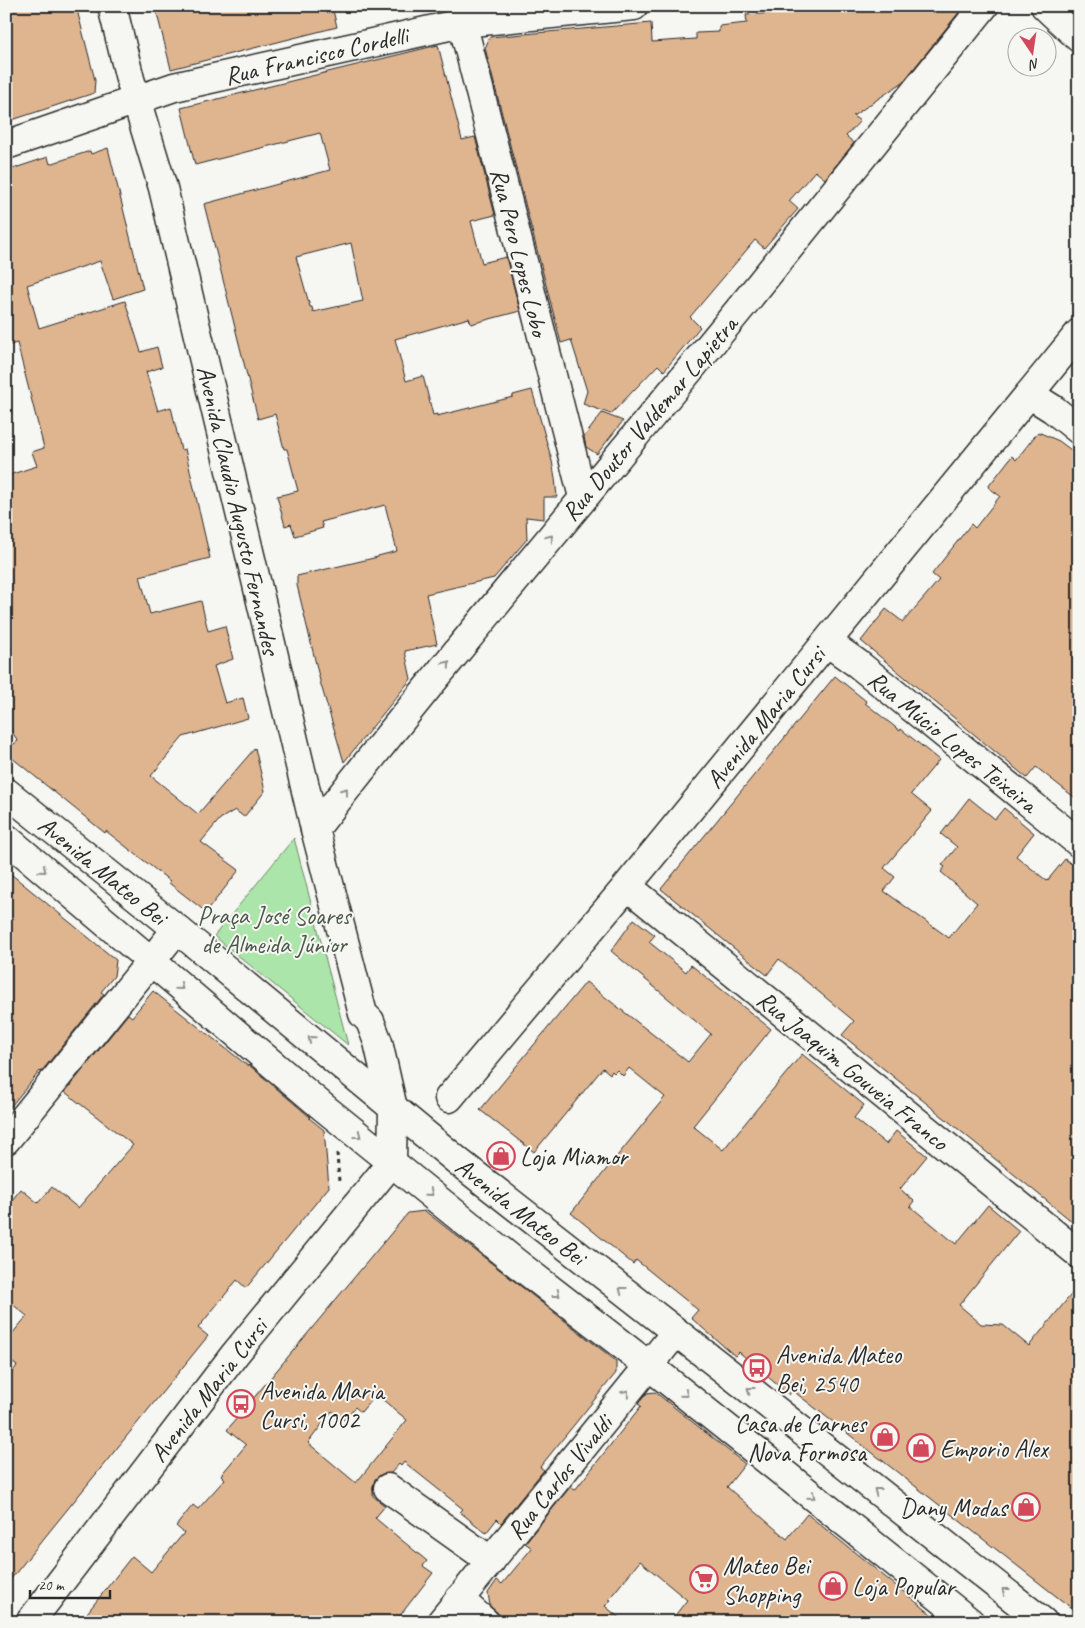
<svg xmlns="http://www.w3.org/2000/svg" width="1085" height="1628" viewBox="0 0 1085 1628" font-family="Caveat,sans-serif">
<rect width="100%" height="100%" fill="#f6f6f2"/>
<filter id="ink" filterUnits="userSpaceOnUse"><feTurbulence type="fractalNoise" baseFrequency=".02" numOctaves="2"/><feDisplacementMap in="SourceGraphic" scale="10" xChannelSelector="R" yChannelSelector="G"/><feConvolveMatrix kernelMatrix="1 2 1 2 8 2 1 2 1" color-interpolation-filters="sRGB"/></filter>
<g filter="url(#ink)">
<!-- green -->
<path fill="#ace5aa" stroke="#6c886a" d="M 294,838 L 348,1045 L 214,936 Z"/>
<!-- building -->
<path fill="#dfb590" stroke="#2b2b2b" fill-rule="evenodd" d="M 6,6 L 76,6 L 95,80 L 94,93 L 6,122 Z
M 155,6 L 332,6 L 337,27 L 171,69 Z
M 815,6 L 964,6 L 903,82 L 853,116 L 860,121 L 846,136 L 854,143 L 825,179 L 815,171 L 789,201 L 798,209 L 764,248 L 755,240 L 690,317 L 700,327 L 664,371 L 658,365 L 611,414 L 583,404 L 587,391 L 571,340 L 561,343 L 485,48 L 490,37 L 651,23 L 652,42 L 696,39 L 696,33 L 719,32 L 719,26 L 747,23 L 746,15 L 815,10 Z
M 438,45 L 462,140 L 475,137 L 495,215 L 471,221 L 482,263 L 506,257 L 520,311 L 471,324 L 469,318 L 395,339 L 406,381 L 423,376 L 433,415 L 437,414 L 437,416 L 513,397 L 513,395 L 532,390 L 552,461 L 555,478 L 557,497 L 544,497 L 544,519 L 526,517 L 527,539 L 494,578 L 426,594 L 437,644 L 405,651 L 411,679 L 344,762 L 321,685 L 297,585 L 297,576 L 378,557 L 378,556 L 397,551 L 385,505 L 321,522 L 323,528 L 295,536 L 291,524 L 285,526 L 277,496 L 298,491 L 287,449 L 284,449 L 275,414 L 258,419 L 204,204 L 330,170 L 320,133 L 195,165 L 181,108 ZM 351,243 L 363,301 L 313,312 L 312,307 L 310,307 L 296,257 Z
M 108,148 L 143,289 L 113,299 L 100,261 L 27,285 L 39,328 L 125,301 L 141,352 L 157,347 L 162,367 L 146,372 L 158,411 L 171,407 L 181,450 L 185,449 L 210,558 L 140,576 L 150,614 L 201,601 L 208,631 L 225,626 L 233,659 L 214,666 L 225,703 L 243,698 L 248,718 L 183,737 L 151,776 L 198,814 L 255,748 L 265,791 L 244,817 L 235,810 L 220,819 L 201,842 L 239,870 L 206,912 L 169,883 L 170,881 L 106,831 L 105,833 L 6,753 L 6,750 L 18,741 L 6,723 L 6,476 L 37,466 L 32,452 L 44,448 L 17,343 L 6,346 L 6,171 L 48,157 L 50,164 L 90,151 L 91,154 Z
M 602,413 L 623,421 L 597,454 L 586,447 L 584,437 Z
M 1038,432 L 1059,441 L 1079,456 L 1079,801 L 1036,767 L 1027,778 L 861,641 L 886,609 L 903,622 L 939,580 L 932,574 L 971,524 L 975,528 L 1000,496 L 988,487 L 1012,456 L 1016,460 Z
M 835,676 L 866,701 L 865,703 L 900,731 L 901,729 L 939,760 L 911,794 L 932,811 L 884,868 L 895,877 L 884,891 L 949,938 L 977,903 L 941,872 L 945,867 L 942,865 L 957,847 L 941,834 L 969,798 L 995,819 L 1004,808 L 1034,833 L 1016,856 L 1047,881 L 1065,859 L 1079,870 L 1079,1227 L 842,1035 L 854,1021 L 779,959 L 767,975 L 661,889 Z
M 6,870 L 116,960 L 114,976 L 101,992 L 104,994 L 41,1072 L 40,1071 L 6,1112 Z
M 634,919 L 655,935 L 649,942 L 686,972 L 691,965 L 771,1029 L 693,1126 L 723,1150 L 802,1054 L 864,1105 L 854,1118 L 886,1144 L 896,1131 L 927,1156 L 900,1189 L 914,1201 L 910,1206 L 956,1244 L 988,1205 L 1019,1231 L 959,1305 L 981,1324 L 1003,1325 L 1029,1346 L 1079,1285 L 1079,1614 L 792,1390 L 789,1395 L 739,1352 L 735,1356 L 691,1318 L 698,1310 L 636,1260 L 633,1264 L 571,1213 L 665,1097 L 629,1068 L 623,1076 L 617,1070 L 614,1073 L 612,1071 L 610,1074 L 603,1068 L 534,1152 L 480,1110 L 586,982 L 688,1062 L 711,1034 L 611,951 Z
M 153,991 L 248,1066 L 249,1065 L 310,1117 L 309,1118 L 324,1130 L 329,1187 L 246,1288 L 237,1280 L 198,1328 L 208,1336 L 6,1585 L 6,1379 L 17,1366 L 6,1357 L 6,1341 L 27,1316 L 6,1299 L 6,1207 L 21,1189 L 38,1203 L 52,1187 L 78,1208 L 133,1145 L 65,1092 L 128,1014 L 132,1017 Z
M 425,1211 L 616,1361 L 616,1373 L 540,1467 L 544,1470 L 501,1523 L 497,1519 L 486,1533 L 460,1512 L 463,1509 L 404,1462 L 401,1466 L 399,1464 L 391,1473 L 382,1474 L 375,1479 L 373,1486 L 373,1496 L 385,1506 L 375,1518 L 427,1561 L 423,1566 L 433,1573 L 395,1622 L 80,1622 L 132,1556 L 151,1572 L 184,1533 L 176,1526 L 193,1505 L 198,1509 L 225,1479 L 221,1475 L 246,1445 L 227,1430 L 408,1213 ZM 376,1394 L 407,1420 L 356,1483 L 308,1443 L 332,1411 L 344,1420 L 355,1407 L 361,1412 Z
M 655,1392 L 745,1464 L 727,1487 L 787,1539 L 807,1514 L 941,1622 L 670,1622 L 687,1600 L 640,1561 L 609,1599 L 611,1600 L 605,1606 L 624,1622 L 508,1622 L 490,1606 L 488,1593 L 497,1580 L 502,1584 L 532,1548 L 525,1543 L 570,1487 L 575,1490 L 641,1406 L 638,1404 L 647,1393 Z"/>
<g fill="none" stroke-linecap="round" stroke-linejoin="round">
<defs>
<path id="street" d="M 458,6 L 583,497
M 1045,6 L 1079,38
M 6,145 L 174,87 L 462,23 L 634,6
M 1029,394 L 1053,409 L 1079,430
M 827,642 L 858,664 L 1079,843
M 315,829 C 459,644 612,466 760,284 C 835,192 909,99 984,6
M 627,886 L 1079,1254
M 449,1098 L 627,886 L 1079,333
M 6,1140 L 177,929
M 388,1488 L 491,1561
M 459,1599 L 485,1622
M 441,1622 L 676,1332"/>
<g id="secondary">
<path d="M 112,6 L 130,79 L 163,188 L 315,829 L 363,1014 L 370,1021 L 378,1042 L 393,1108 L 392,1162"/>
<path id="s1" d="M 6,792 L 177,929 L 460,1163 L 744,1385 L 1043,1622"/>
<path d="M 6,838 L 323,1107 L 515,1262 L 648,1365 L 970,1622"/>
<path d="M 30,1622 L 235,1354 L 392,1162"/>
</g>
</defs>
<!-- street casing -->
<use href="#street" stroke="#2b2b2b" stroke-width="31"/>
<!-- secondary casing -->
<use href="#secondary" stroke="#2b2b2b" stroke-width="31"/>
<!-- path -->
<path stroke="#2b2b2b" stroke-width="3" stroke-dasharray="4 4" stroke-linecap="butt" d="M 337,1153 L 339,1182"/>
<!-- street -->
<use href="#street" stroke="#f6f6f2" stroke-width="28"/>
<!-- secondary -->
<use href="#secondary" stroke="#f6f6f2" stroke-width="28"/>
</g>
<!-- one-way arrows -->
<defs><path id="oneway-chevron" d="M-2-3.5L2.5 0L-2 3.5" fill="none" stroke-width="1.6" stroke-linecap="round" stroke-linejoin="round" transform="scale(1.25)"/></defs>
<g stroke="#90908e">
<use href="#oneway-chevron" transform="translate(550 538) rotate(-51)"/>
<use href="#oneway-chevron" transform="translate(447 664) rotate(-51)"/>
<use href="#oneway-chevron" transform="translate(345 791) rotate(-52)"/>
<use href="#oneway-chevron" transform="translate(43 870) rotate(40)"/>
<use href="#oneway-chevron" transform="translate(180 987) rotate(40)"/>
<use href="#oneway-chevron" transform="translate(311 1039) rotate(-140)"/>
<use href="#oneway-chevron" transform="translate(358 1135) rotate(38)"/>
<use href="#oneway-chevron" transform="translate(430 1193) rotate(39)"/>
<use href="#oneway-chevron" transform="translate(622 1290) rotate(-142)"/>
<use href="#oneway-chevron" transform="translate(557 1294) rotate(38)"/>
<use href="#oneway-chevron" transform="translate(750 1390) rotate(-142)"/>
<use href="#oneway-chevron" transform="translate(626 1393) rotate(-51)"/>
<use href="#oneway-chevron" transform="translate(685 1394) rotate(39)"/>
<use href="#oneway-chevron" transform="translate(877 1491) rotate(-142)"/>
<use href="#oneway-chevron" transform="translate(812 1496) rotate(39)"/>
<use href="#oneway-chevron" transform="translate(1005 1591) rotate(-142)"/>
</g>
</g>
<!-- icons -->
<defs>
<symbol id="shop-ring" viewBox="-11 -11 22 22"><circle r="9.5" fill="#f6f6f2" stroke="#d1495b" stroke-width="1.5"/><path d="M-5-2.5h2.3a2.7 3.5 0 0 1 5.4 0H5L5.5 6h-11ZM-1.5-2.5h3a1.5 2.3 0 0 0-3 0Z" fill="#d1495b"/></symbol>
<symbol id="bus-ring" viewBox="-11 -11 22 22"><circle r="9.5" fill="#f6f6f2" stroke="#d1495b" stroke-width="1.5"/><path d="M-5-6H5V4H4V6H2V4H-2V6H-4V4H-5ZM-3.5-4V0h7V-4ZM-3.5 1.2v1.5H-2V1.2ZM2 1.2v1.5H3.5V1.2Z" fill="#d1495b"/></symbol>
<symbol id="supermarket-ring" viewBox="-11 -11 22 22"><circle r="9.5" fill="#f6f6f2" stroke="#d1495b" stroke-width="1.5"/><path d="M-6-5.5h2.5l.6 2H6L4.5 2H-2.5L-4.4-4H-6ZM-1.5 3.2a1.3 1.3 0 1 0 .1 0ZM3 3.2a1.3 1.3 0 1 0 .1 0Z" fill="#d1495b"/></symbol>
</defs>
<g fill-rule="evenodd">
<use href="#shop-ring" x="485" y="1140" width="32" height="32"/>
<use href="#bus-ring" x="741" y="1352" width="32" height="32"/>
<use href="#bus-ring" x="225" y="1388" width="32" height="32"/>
<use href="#shop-ring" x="869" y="1421" width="32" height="32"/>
<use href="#shop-ring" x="905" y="1432" width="32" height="32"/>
<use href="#shop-ring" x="1010" y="1491" width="32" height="32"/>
<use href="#supermarket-ring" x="688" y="1563" width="32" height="32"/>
<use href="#shop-ring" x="817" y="1570" width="32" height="32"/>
</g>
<g text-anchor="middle" stroke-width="4" stroke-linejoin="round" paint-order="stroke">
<!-- street labels -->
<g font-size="25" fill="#2b2b2b" stroke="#f6f6f2">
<text transform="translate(316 55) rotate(-13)" y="9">Rua Francisco Cordelli</text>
<text transform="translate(520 252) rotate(76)" y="9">Rua Pero Lopes Lobo</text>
<text transform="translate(649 418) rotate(-50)" y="9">Rua Doutor Valdemar Lapietra</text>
<text transform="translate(239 510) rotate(77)" y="9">Avenida Claudio Augusto Fernandes</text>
<text transform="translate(765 717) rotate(-51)" y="9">Avenida Maria Cursi</text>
<text transform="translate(953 741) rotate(39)" y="9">Rua Múcio Lopes Teixeira</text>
<text transform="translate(103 870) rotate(39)" y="9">Avenida Mateo Bei</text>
<text transform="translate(853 1070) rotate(39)" y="9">Rua Joaquim Gouveia Franco</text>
<text dy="9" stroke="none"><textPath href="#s1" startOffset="664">Avenida Mateo Bei</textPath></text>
<text transform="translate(208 1390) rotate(-52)" y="9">Avenida Maria Cursi</text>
<text transform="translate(559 1477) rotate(-51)" y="9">Rua Carlos Vivaldi</text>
</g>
<!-- park labels -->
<g font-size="25" fill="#4b5a4b" stroke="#f6f6f2">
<text x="274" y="924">Praça José Soares<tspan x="274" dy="29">de Almeida Júnior</tspan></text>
</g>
<!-- poi labels -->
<g font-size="25" fill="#2b2b2b" stroke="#f6f6f2" text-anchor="start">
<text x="520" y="1165">Loja Miamor</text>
<text x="776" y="1363">Avenida Mateo<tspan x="776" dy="29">Bei, 2540</tspan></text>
<text x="260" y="1399">Avenida Maria<tspan x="260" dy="29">Cursi, 1002</tspan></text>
<text x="866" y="1432" text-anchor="end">Casa de Carnes<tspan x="866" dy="29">Nova Formosa</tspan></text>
<text x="940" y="1457">Emporio Alex</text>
<text x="1007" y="1516" text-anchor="end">Dany Modas</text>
<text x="723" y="1574">Mateo Bei<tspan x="723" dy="29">Shopping</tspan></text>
<text x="852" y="1595">Loja Popular</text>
</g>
</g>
<!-- margin -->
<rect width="1085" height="1628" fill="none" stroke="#f6f6f2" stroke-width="25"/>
<rect x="12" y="12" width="1060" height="1603" fill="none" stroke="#2b2b2b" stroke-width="2" filter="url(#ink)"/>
<!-- north arrow -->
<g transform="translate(1032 52) rotate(167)"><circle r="24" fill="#f6f6f2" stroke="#a5a5a2"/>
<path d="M0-4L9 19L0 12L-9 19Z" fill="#d1495b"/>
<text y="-8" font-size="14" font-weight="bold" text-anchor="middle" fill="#2b2b2b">N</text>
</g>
<!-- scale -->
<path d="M30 1590v8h80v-8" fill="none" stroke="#2b2b2b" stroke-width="2.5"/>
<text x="38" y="1590" font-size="15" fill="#2b2b2b" stroke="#f6f6f2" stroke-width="4" paint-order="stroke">20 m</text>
</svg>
